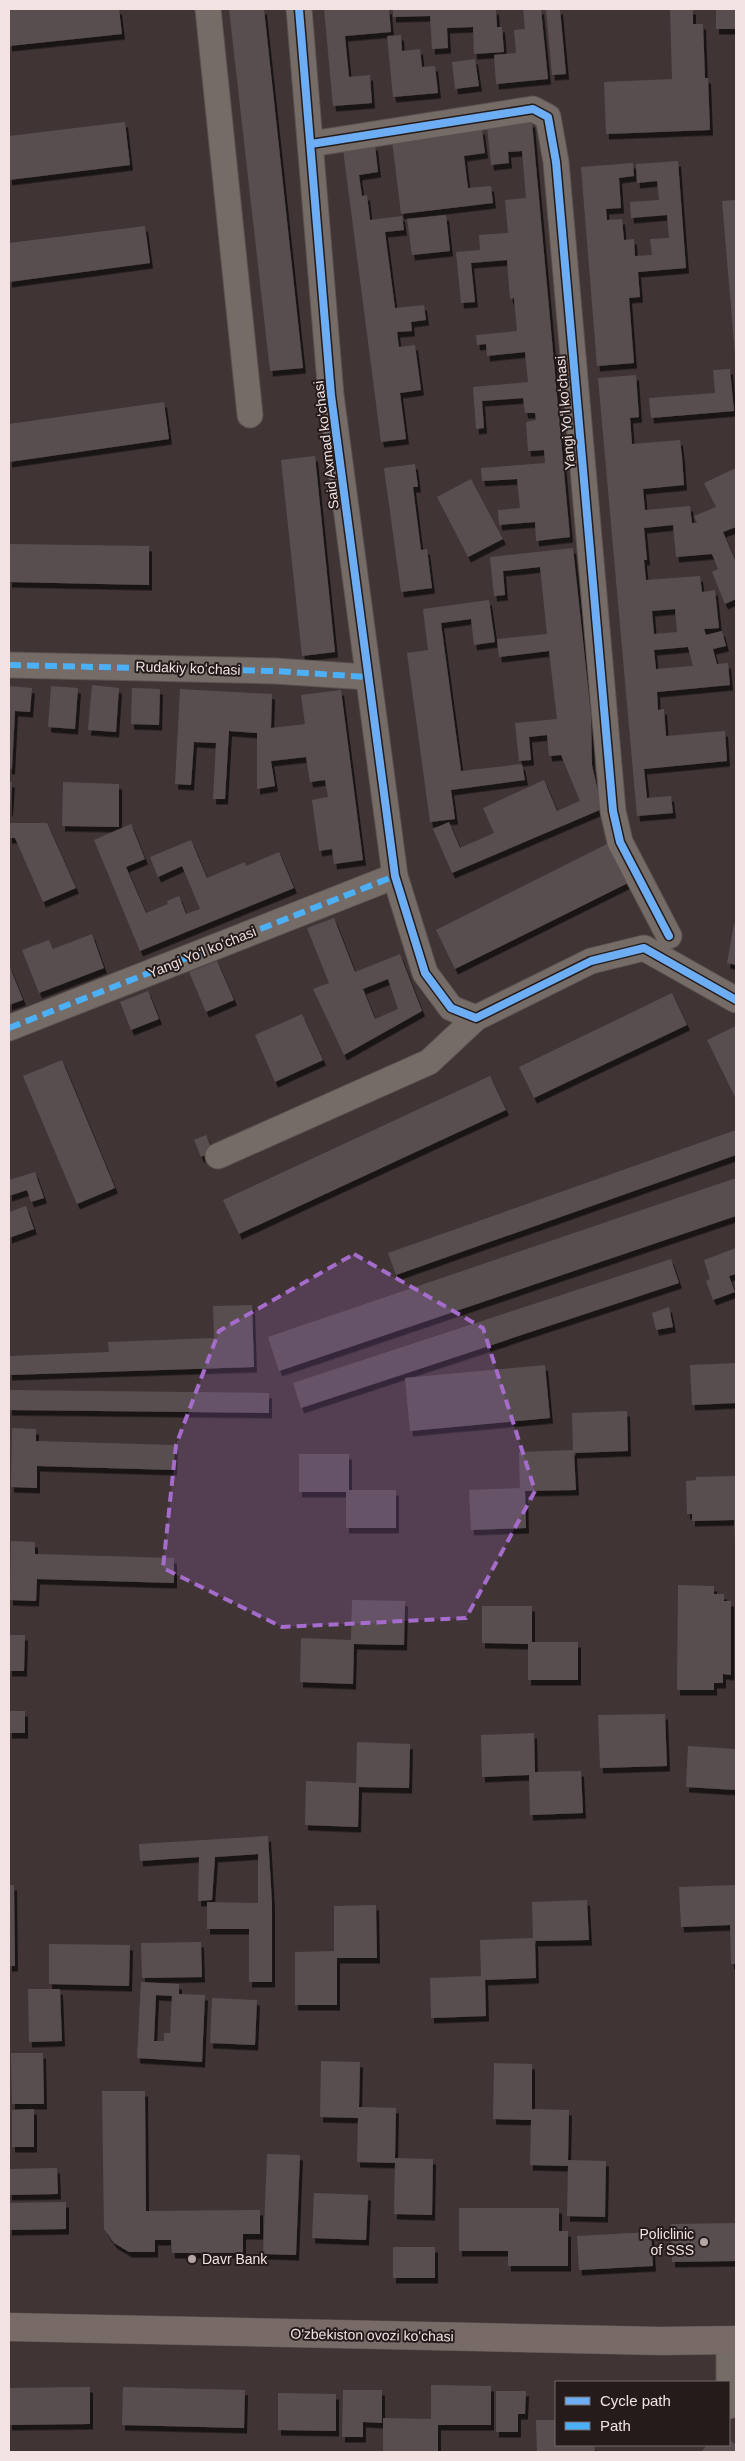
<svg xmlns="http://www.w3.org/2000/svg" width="745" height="2461" viewBox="0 0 745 2461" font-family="Arial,sans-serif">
<defs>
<filter id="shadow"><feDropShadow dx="3" dy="5.5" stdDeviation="0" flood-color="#0009"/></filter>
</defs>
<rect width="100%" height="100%" fill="#403434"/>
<!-- building -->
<path fill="#584e50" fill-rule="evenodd" filter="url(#shadow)" d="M 9,9 L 119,9 L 122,34 L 9,46 Z
M 229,9 L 264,9 L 303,368 L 270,371 Z
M 324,9 L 389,9 L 391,32 L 345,36 L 349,77 L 370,75 L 372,103 L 333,106 Z
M 393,9 L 496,9 L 497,27 L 502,27 L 504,52 L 474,54 L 473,27 L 447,28 L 448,48 L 432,49 L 430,16 L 393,17 Z
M 523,9 L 541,9 L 548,79 L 496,84 L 494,55 L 516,53 L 514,30 L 525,29 Z
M 546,9 L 560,9 L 566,74 L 552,75 Z
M 670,9 L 693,9 L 693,24 L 703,24 L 705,78 L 708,78 L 710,130 L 606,134 L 604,82 L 672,79 Z
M 716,9 L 736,9 L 736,29 L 716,29 Z
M 401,35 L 402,51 L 420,49 L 422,67 L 435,66 L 438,93 L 393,97 L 387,36 Z
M 475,59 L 479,86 L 455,89 L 452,62 Z
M 125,122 L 130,165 L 9,180 L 9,136 Z
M 532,122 L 570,537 L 536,541 L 535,522 L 499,525 L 498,510 L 520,508 L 517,479 L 482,481 L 481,468 L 545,463 L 544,450 L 528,451 L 526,422 L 536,420 L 535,413 L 525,413 L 523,398 L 482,401 L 484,428 L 476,429 L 473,387 L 528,382 L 525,352 L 487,356 L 486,344 L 477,345 L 476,335 L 517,331 L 514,298 L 510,299 L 507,260 L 471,263 L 475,302 L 461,303 L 456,252 L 480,250 L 479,235 L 508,233 L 505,200 L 526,198 L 522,151 L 508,152 L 509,163 L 491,165 L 487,126 Z
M 482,129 L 485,153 L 464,156 L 468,188 L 491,186 L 493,203 L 401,214 L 392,140 Z
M 375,145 L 378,172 L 359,175 L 362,196 L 367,195 L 370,220 L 402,216 L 404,230 L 385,232 L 395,308 L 424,305 L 426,320 L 411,322 L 412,331 L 397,332 L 399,347 L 415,345 L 421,390 L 400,393 L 406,439 L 381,442 L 343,149 Z
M 678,161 L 686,268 L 638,272 L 640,297 L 629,298 L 634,363 L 597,366 L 581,167 L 633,163 L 634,176 L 619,178 L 621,208 L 606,209 L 607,220 L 622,219 L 624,240 L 634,239 L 635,256 L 652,255 L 650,239 L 669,238 L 667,215 L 631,218 L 630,202 L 659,200 L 657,181 L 637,183 L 636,164 Z
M 736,200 L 736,354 L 735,354 L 722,201 Z
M 446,215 L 450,251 L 412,255 L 407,219 Z
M 145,226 L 150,263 L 9,282 L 9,243 Z
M 730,369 L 734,411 L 651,418 L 649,398 L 715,393 L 713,370 Z
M 636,375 L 639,417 L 630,418 L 632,444 L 680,440 L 682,457 L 684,485 L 643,489 L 645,510 L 690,506 L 692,523 L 697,523 L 694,516 L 716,507 L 704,483 L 736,468 L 736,527 L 723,532 L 736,562 L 736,599 L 725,604 L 712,572 L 718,569 L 712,554 L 676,557 L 673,525 L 644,528 L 647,560 L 644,560 L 646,580 L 700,576 L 702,592 L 715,590 L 719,628 L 704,629 L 706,635 L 722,631 L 726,646 L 713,649 L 717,664 L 728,663 L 730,685 L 657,692 L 658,710 L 664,709 L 666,736 L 725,731 L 727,761 L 644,769 L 647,798 L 671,796 L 673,813 L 637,816 L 598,378 ZM 675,609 L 677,632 L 654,634 L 652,611 ZM 688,647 L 693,666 L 656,669 L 654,650 Z
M 164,402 L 169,439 L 9,462 L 9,424 Z
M 315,456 L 335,652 L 302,656 L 281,460 Z
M 415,464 L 418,487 L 413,487 L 421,550 L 427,549 L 432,588 L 401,592 L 384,468 Z
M 471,479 L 503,539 L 468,557 L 437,497 Z
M 9,544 L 149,546 L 149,585 L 9,582 Z
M 573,548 L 591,715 L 592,765 L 602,809 L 452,873 L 433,829 L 449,822 L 460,848 L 494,833 L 483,808 L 544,780 L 557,811 L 580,801 L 561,755 L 549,756 L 547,735 L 529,737 L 531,760 L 519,761 L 515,723 L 557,719 L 549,651 L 499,657 L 497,639 L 547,634 L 540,567 L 503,571 L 505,595 L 494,596 L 490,557 Z
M 489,600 L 495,642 L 474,645 L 471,619 L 441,623 L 461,771 L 522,764 L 525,780 L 451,790 L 455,819 L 430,822 L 407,653 L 428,650 L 423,609 Z
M 92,685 L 119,688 L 116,732 L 88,730 Z
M 9,686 L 32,688 L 30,712 L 15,711 L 12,769 L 9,769 Z
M 51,686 L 78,688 L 75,729 L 48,727 Z
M 132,688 L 160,689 L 159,725 L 131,724 Z
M 180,689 L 272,694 L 271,728 L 305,724 L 301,695 L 341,690 L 363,860 L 334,864 L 332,849 L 319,851 L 312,800 L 328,797 L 325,780 L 310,782 L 306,757 L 271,761 L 275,786 L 257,789 L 257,733 L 229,731 L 225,799 L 213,799 L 216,743 L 194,742 L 191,785 L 175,784 Z
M 9,782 L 12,782 L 10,811 L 9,811 Z
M 63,782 L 119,784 L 119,827 L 62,826 Z
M 9,823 L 47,823 L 76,888 L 43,902 L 15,838 L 9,838 Z
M 131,824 L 145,859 L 126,867 L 146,913 L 168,904 L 167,901 L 179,896 L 186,914 L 200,909 L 182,866 L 158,877 L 150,857 L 191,840 L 207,878 L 245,862 L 246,866 L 279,852 L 294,888 L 140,951 L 94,840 Z
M 613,841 L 632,881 L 455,969 L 436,930 Z
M 334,918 L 355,972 L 400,954 L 422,1011 L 344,1055 L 313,989 L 329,983 L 307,928 ZM 388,979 L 398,1009 L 375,1019 L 363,989 Z
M 734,924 L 736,925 L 736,965 L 727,963 Z
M 92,934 L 104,968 L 39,993 L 22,950 L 49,940 L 53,949 Z
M 217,961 L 234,1000 L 206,1012 L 189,972 Z
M 9,965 L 23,1000 L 9,1005 Z
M 148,991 L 159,1019 L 131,1030 L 120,1002 Z
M 672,993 L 687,1025 L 534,1098 L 519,1067 Z
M 302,1014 L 323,1060 L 275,1082 L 255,1035 Z
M 736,1026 L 736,1099 L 707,1040 Z
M 62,1060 L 115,1188 L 77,1204 L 23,1076 Z
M 490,1076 L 506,1110 L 239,1234 L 223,1200 Z
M 736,1130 L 736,1155 L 396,1275 L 388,1253 Z
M 206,1135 L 213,1152 L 201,1157 L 194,1140 Z
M 35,1172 L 44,1198 L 31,1202 L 27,1190 L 9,1196 L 9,1180 Z
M 736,1178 L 736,1216 L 279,1371 L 268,1337 Z
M 26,1206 L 34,1229 L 9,1238 L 9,1212 Z
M 736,1248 L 736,1274 L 729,1276 L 735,1292 L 713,1300 L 706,1281 L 710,1279 L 704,1260 Z
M 671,1259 L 679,1283 L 301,1408 L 293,1383 Z
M 252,1305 L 254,1367 L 9,1375 L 9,1356 L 109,1352 L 108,1342 L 214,1338 L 213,1306 Z
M 669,1307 L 673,1327 L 656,1330 L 652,1313 Z
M 736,1363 L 736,1403 L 692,1405 L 690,1365 Z
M 545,1365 L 550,1418 L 410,1431 L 405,1378 Z
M 9,1390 L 269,1393 L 269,1413 L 9,1410 Z
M 627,1411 L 628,1451 L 574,1453 L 576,1490 L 525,1491 L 526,1528 L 471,1530 L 469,1490 L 520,1488 L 519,1452 L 573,1450 L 572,1413 Z
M 12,1428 L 36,1429 L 36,1441 L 175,1445 L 174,1470 L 37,1466 L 37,1488 L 11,1487 Z
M 299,1454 L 349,1454 L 349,1490 L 396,1490 L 396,1528 L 346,1528 L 346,1492 L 299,1492 Z
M 736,1476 L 736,1542 L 735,1542 L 734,1520 L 692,1521 L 692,1514 L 687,1514 L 686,1481 L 696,1480 L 696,1477 Z
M 11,1541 L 35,1542 L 35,1554 L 174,1558 L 174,1583 L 37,1579 L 36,1601 L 10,1600 Z
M 678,1585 L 714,1586 L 714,1594 L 724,1594 L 724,1601 L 731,1601 L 731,1675 L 723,1674 L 723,1683 L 714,1683 L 714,1690 L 677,1690 Z
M 352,1600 L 405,1601 L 404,1645 L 354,1644 L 353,1684 L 300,1682 L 301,1638 L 351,1640 Z
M 482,1606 L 532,1606 L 532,1642 L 578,1642 L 578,1680 L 528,1680 L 528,1644 L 482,1643 Z
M 9,1635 L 25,1635 L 24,1671 L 9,1671 Z
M 9,1711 L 25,1711 L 25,1733 L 9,1733 Z
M 665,1714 L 667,1766 L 600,1768 L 598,1715 Z
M 534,1733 L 535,1772 L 581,1771 L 583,1813 L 530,1815 L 529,1775 L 482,1777 L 481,1735 Z
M 357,1742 L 410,1744 L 409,1788 L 359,1787 L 358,1827 L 305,1825 L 306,1781 L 356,1783 Z
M 688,1746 L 736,1749 L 736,1790 L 686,1787 Z
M 268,1836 L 272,1903 L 272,1982 L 249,1982 L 249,1929 L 207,1929 L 207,1902 L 258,1903 L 258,1854 L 215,1857 L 212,1900 L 198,1901 L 199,1857 L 140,1861 L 139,1844 Z
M 9,1885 L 14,1885 L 15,1966 L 9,1966 Z
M 735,1885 L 736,1964 L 731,1964 L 730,1925 L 681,1927 L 679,1887 Z
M 587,1900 L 589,1940 L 535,1941 L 536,1978 L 485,1980 L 486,2016 L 431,2018 L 430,1978 L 481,1976 L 480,1940 L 533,1938 L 532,1902 Z
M 376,1905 L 377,1958 L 337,1958 L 337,2005 L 295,2005 L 295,1952 L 334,1951 L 334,1906 Z
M 201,1942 L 202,1977 L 142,1978 L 141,1943 Z
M 49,1944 L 130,1945 L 129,1986 L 49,1984 Z
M 141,1982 L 179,1984 L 179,1994 L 205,1995 L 202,2062 L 137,2058 ZM 156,1995 L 172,1996 L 170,2033 L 164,2033 L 164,2041 L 154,2041 Z
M 28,1989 L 60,1989 L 62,2041 L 29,2042 Z
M 212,1998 L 257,2000 L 255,2045 L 210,2043 Z
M 11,2053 L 43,2053 L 44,2104 L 12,2104 Z
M 321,2061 L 360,2062 L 359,2107 L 396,2108 L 395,2158 L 433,2159 L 432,2215 L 394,2214 L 395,2163 L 357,2162 L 358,2118 L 320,2117 Z
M 494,2063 L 532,2064 L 532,2109 L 569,2110 L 568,2160 L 606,2161 L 605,2217 L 567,2216 L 568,2166 L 530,2165 L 531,2120 L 493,2119 Z
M 102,2091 L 145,2091 L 146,2211 L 260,2210 L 260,2234 L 243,2234 L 243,2253 L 172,2253 L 171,2240 L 155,2240 L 155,2252 L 129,2252 L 114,2243 L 104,2229 Z
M 34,2109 L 34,2147 L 12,2147 L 12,2110 Z
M 267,2154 L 300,2155 L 296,2255 L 263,2254 Z
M 57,2168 L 58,2194 L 9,2195 L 9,2169 Z
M 314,2193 L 368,2195 L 366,2240 L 312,2238 Z
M 66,2202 L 66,2229 L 9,2230 L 9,2203 Z
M 459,2208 L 559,2208 L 559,2231 L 568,2231 L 568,2266 L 508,2266 L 508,2251 L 459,2251 Z
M 736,2223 L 736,2261 L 672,2262 L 671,2224 Z
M 651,2232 L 653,2266 L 579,2270 L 577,2236 Z
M 393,2247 L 435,2247 L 435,2278 L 393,2278 Z
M 431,2385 L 491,2386 L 491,2425 L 438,2425 L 438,2452 L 383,2452 L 383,2418 L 431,2419 Z
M 90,2387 L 90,2424 L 9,2425 L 9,2388 Z
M 123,2387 L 245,2390 L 244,2428 L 122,2425 Z
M 343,2390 L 382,2390 L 382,2423 L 363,2422 L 363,2437 L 342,2437 Z
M 496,2391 L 526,2391 L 525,2414 L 518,2414 L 518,2432 L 496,2432 Z
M 278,2393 L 336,2394 L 336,2431 L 278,2430 Z
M 536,2420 L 556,2420 L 556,2445 L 594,2445 L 595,2452 L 537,2452 Z
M 729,2439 L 736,2445 L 736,2452 L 701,2452 L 707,2445 L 729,2445 Z"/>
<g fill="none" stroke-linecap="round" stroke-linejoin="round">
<defs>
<path id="minor" d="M 208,9 L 250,415
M 299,9 L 331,395 L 395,876 L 425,973 L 451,1008 L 476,1018 L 591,961 L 644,948 L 736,1000
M 311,144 L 533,109 L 548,117 L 556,162 L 613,811 L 620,842 L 669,936
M 9,665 L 275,671 L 367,677
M 9,1028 L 395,876
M 218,1156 L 429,1062 L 476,1018
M 729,2406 L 729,2340"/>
<path id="major" d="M 9,2327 L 660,2341 L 736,2340"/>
</defs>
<!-- minor casing -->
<use href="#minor" stroke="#5c5151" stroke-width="27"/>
<!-- major casing -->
<use href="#major" stroke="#5c5151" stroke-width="29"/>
<!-- minor -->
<use href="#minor" stroke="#756b67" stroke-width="25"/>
<!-- major -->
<use href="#major" stroke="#776a67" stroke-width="28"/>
<!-- quiet -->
<path stroke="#4cb0f7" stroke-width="6" stroke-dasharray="12 6" stroke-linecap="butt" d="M 9,665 L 275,671 L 367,677
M 9,1028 L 395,876 L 395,873"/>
<defs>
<path id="cycleway" d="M 299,9 L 331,395 L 395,876 L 425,973 L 451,1008 L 476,1018 L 591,961 L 644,948 L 736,1000
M 311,144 L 533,109 L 548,117 L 556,162 L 613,811 L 620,842 L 669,936"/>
</defs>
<!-- cycleway casing -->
<use href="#cycleway" stroke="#251b1a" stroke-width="11"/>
<!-- cycleway -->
<use href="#cycleway" stroke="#6dadf4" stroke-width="8"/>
</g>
<!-- marked area -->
<path fill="#a56ccb" fill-opacity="0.2" stroke="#a56ccb" stroke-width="4" stroke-dasharray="10 6" stroke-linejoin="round" d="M 354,1254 L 483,1328 L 535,1491 L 466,1618 L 282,1627 L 163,1568 L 176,1445 L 219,1331 Z"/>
<!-- markers -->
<g fill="#b4a6a5" stroke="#251b1a" stroke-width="2">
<circle cx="704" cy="2242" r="5"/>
<circle cx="192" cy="2259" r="5"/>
</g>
<g text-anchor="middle" stroke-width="4" stroke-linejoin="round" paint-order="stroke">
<!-- street labels -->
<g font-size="14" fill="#f2e3e2" stroke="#251b1a">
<text transform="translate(565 413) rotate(-95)" y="5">Yangi Yoʻl koʻchasi</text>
<text transform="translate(326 445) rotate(-97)" y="5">Said Axmad koʻchasi</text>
<text transform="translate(188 668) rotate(2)" y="5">Rudakiy koʻchasi</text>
<text transform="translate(202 952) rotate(-22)" y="5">Yangi Yoʻl koʻchasi</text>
<text transform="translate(372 2335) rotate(1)" y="5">O'zbekiston ovozi ko'chasi</text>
</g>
<!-- poi labels -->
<g font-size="14" fill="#f2e3e2" stroke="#251b1a" text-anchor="end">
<text x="694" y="2239">Policlinic<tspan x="694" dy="16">of SSS</tspan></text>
<text x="202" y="2264" text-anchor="start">Davr Bank</text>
</g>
</g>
<!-- border -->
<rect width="745" height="2461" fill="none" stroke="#f2e3e2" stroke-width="20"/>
<!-- legend -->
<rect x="555" y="2381" width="175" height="65" fill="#251b1a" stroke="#776b6a"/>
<rect x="565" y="2397" width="25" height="8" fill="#6dadf4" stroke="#776b6a"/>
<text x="600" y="2406" font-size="15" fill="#f2e3e2">Cycle path</text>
<rect x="565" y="2422" width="25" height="8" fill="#4cb0f7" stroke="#776b6a"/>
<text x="600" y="2431" font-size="15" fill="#f2e3e2">Path</text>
</svg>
